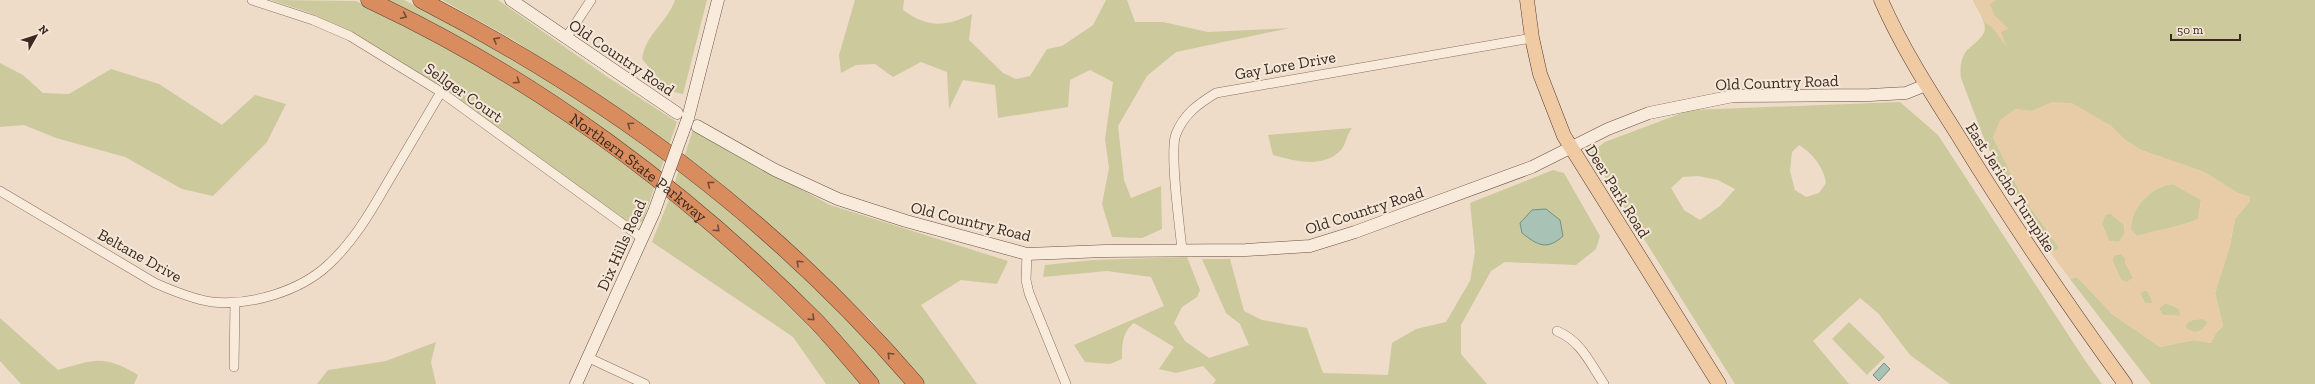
<svg xmlns="http://www.w3.org/2000/svg" width="2315" height="384" viewBox="0 0 2315 384" font-family="'Zilla Slab',serif">
<rect width="100%" height="100%" fill="#eedcc9"/>
<!-- green -->
<path fill="#ccc99d" fill-rule="evenodd" d="M 271,0 L 356,1 L 460,52 L 541,104 L 655,185 L 643,221 L 634,226 L 467,107 L 344,29 L 310,13 Z
M 385,0 L 404,0 L 452,24 L 545,76 L 665,157 L 659,174 Z
M 442,0 L 498,0 L 606,76 L 677,122 L 668,148 L 517,42 Z
M 675,0 L 707,0 L 683,94 L 669,91 L 642,59 C 646,33 667,23 675,0 Z
M 855,0 L 904,0 L 903,10 C 927,28 946,27 972,14 L 969,40 L 1003,73 L 1016,79 L 1030,76 L 1047,49 L 1062,46 L 1093,25 L 1106,0 L 1127,0 L 1135,22 L 1163,22 L 1208,32 L 1290,28 L 1176,52 L 1147,76 L 1118,126 L 1124,180 L 1131,198 L 1161,186 L 1162,229 L 1142,238 L 1112,237 L 1102,204 L 1109,168 L 1105,139 L 1113,82 L 1090,70 L 1070,80 L 1068,107 L 998,118 L 995,85 L 963,80 L 949,109 L 947,72 L 921,62 L 893,77 L 875,64 L 856,65 L 841,73 L 839,55 Z
M 1973,0 L 2315,0 L 2315,384 L 2151,384 L 2070,279 L 2077,277 L 2112,314 L 2160,347 L 2194,340 L 2211,343 L 2216,333 L 2223,326 L 2215,293 L 2230,245 L 2235,219 L 2250,201 L 2250,197 L 2238,193 L 2204,172 L 2141,150 L 2124,139 L 2110,125 L 2053,102 L 2032,111 L 2015,109 L 1993,137 L 2022,196 L 2059,247 L 2056,251 L 2050,252 L 1986,144 L 1961,78 C 1960,69 1960,61 1965,53 C 1971,44 1989,37 1984,23 C 1982,15 1976,7 1973,0 Z
M 0,63 L 23,75 L 43,93 L 69,94 L 111,69 L 159,84 L 222,125 L 255,95 L 286,104 L 267,142 L 213,196 L 182,189 L 125,157 L 56,138 L 24,125 L 0,127 Z
M 1900,102 L 1938,135 L 2084,359 L 2102,384 L 1950,384 L 1910,355 L 1878,313 L 1860,298 L 1813,341 L 1849,384 L 1735,384 L 1590,153 L 1605,142 L 1690,110 ZM 1799,145 C 1813,154 1823,166 1826,183 L 1819,193 L 1806,197 L 1795,190 L 1790,171 L 1792,152 ZM 1698,176 L 1718,180 L 1735,189 L 1720,206 L 1700,220 L 1684,210 L 1671,188 L 1683,177 Z
M 1352,128 C 1347,134 1346,144 1341,150 C 1323,169 1295,161 1273,155 L 1268,135 Z
M 693,130 L 830,205 L 1008,261 L 997,284 L 961,280 L 921,305 L 977,384 L 925,384 L 870,319 L 772,229 L 684,157 Z
M 679,169 L 766,241 L 845,318 L 909,384 L 880,384 L 832,329 L 675,182 Z
M 1553,170 L 1564,173 L 1600,236 L 1596,249 L 1576,265 L 1505,262 L 1491,271 L 1461,325 L 1461,354 L 1487,384 L 1213,384 L 1216,380 L 1203,366 L 1176,373 L 1159,369 L 1174,347 L 1134,323 C 1122,332 1122,345 1122,359 L 1110,364 L 1085,362 L 1074,345 L 1164,306 L 1151,277 L 1107,271 L 1043,277 L 1045,265 L 1093,260 L 1187,257 L 1200,290 L 1197,297 L 1182,307 L 1174,323 L 1185,341 L 1209,358 L 1249,345 L 1240,324 L 1226,313 L 1202,259 L 1230,259 L 1244,311 L 1262,320 L 1307,328 L 1323,373 L 1388,375 L 1392,343 L 1416,329 L 1446,322 L 1470,281 L 1475,252 L 1470,203 Z
M 2173,184 L 2201,200 L 2198,219 C 2178,228 2157,230 2137,236 L 2131,230 C 2131,206 2151,187 2173,184 Z
M 670,197 C 738,258 802,315 862,384 L 826,384 L 793,337 L 652,242 Z
M 2110,213 L 2124,225 L 2124,234 L 2119,242 L 2109,241 L 2102,224 L 2105,215 Z
M 2121,254 L 2125,258 L 2125,263 L 2134,278 L 2127,282 L 2121,280 L 2112,260 L 2115,255 Z
M 2145,290 L 2148,292 L 2153,303 L 2145,303 L 2140,293 Z
M 2166,303 L 2179,309 L 2181,316 L 2163,315 L 2159,309 L 2161,305 Z
M 0,318 L 58,370 C 95,360 102,354 138,375 L 134,384 L 21,384 L 0,361 Z
M 2203,319 L 2208,322 C 2203,332 2194,336 2185,327 C 2188,319 2195,319 2203,319 Z
M 1849,322 L 1885,357 L 1867,375 L 1832,339 Z
M 436,342 L 431,362 L 436,384 L 317,384 L 328,370 L 386,361 Z"/>
<!-- sand -->
<path fill="#e8cca7" fill-rule="evenodd" d="M 1973,0 L 1996,0 L 1990,4 L 1994,15 L 2009,29 L 2001,32 L 2006,46 L 1992,27 L 1985,23 Z
M 2053,102 L 2072,103 L 2110,125 L 2124,139 L 2141,150 L 2204,172 L 2238,193 L 2250,197 L 2250,201 L 2235,219 L 2230,245 L 2215,293 L 2223,326 L 2216,333 L 2211,343 L 2194,340 L 2160,347 L 2112,314 L 2077,277 L 2070,279 L 2050,252 L 2056,251 L 2059,247 L 2022,196 L 1993,137 L 2000,120 L 2015,109 L 2032,111 ZM 2173,184 L 2201,200 L 2198,219 C 2179,228 2157,230 2136,236 L 2131,230 C 2131,206 2151,187 2173,184 ZM 2110,213 L 2124,225 L 2124,234 L 2119,242 L 2109,241 L 2102,224 L 2105,215 ZM 2121,254 L 2125,258 L 2125,263 L 2133,278 L 2127,282 L 2121,280 L 2112,261 L 2115,255 ZM 2145,290 L 2148,292 L 2153,303 L 2145,303 L 2140,293 ZM 2166,303 L 2179,309 L 2180,316 L 2163,315 L 2159,309 ZM 2203,319 L 2208,323 C 2203,332 2193,336 2185,327 C 2188,319 2195,320 2203,319 Z"/>
<!-- water -->
<path fill="#a9c2b6" stroke="#709083" d="M 1546,209 L 1560,220 L 1563,236 C 1547,251 1537,245 1522,233 L 1520,223 L 1532,210 Z
M 1884,363 L 1890,369 L 1879,381 L 1873,375 Z"/>
<g fill="none" stroke-linecap="round" stroke-linejoin="round">
<defs>
<path id="street" d="M 252,0 L 313,20 L 350,36 L 441,92 L 642,238
M 566,38 L 591,0
M 0,191 L 155,283 C 173,291 192,299 212,302 C 251,306 300,291 328,265 C 352,243 369,215 385,187 C 404,155 422,124 441,92
M 1182,250 C 1180,228 1169,151 1176,134 C 1184,114 1198,104 1216,93 L 1532,38
M 1027,254 L 1026,280 L 1029,293 L 1066,384
M 1557,331 C 1581,341 1590,363 1604,384
M 589,358 L 645,384
M 234,367 L 235,302"/>
<path id="secondary" d="M 511,0 L 677,113
M 688,118 L 718,0
M 697,126 L 775,170 L 838,199 L 906,221 L 1027,254 L 1105,251 L 1246,250 L 1310,246 L 1355,232 L 1532,167 L 1608,129 L 1649,113 L 1733,96 L 1870,95 L 1906,93 L 1926,85
M 576,384 L 654,212"/>
<path id="primary" d="M 1527,0 L 1532,38 L 1540,74 L 1564,136 L 1719,384
M 1881,0 C 1902,48 1931,93 1959,137 C 2011,222 2067,304 2125,384"/>
<g id="highway">
<path id="s1" d="M 369,0 C 536,78 687,191 816,321 C 835,341 853,363 871,384"/>
<path d="M 421,0 C 611,98 776,221 916,384"/>
</g>
</defs>
<!-- street casing -->
<use href="#street" stroke="#8a6e5e" stroke-width="10"/>
<!-- secondary casing -->
<use href="#secondary" stroke="#6c4f41" stroke-width="13"/>
<!-- primary casing -->
<use href="#primary" stroke="#583d32" stroke-width="15"/>
<!-- highway casing -->
<use href="#highway" stroke="#583d32" stroke-width="17"/>
<!-- street -->
<use href="#street" stroke="#f8ebdc" stroke-width="9"/>
<!-- secondary -->
<use href="#secondary" stroke="#f8ebdc" stroke-width="12"/>
<!-- primary -->
<use href="#primary" stroke="#efcaa3" stroke-width="14"/>
<!-- highway -->
<use href="#highway" stroke="#d98d5e" stroke-width="16"/>
<defs>
<path id="secondary-bridge" d="M 654,212 L 688,118"/>
</defs>
<!-- secondary-bridge casing -->
<use href="#secondary-bridge" stroke="#6c4f41" stroke-width="13" stroke-linecap="butt"/>
<!-- secondary-bridge -->
<use href="#secondary-bridge" stroke="#f8ebdc" stroke-width="12"/>
</g>
<!-- one-way arrows -->
<defs><path id="oneway-chevron" d="M-2-3.5L2.5 0L-2 3.5" fill="none" stroke-width="1.6" stroke-linecap="round" stroke-linejoin="round"/></defs>
<g stroke="#724c36">
<use href="#oneway-chevron" transform="translate(404 16) rotate(25)"/>
<use href="#oneway-chevron" transform="translate(496 40) rotate(-151)"/>
<use href="#oneway-chevron" transform="translate(517 81) rotate(34)"/>
<use href="#oneway-chevron" transform="translate(630 125) rotate(-145)"/>
<use href="#oneway-chevron" transform="translate(710 184) rotate(-143)"/>
<use href="#oneway-chevron" transform="translate(717 229) rotate(42)"/>
<use href="#oneway-chevron" transform="translate(799 263) rotate(-137)"/>
<use href="#oneway-chevron" transform="translate(812 318) rotate(44)"/>
<use href="#oneway-chevron" transform="translate(890 355) rotate(-135)"/>
</g>
<g text-anchor="middle" stroke-width="4" stroke-linejoin="round" paint-order="stroke">
<!-- street labels -->
<g font-size="16" fill="#3b2921" stroke="#f5e8d8">
<text transform="translate(622 57) rotate(34)" y="6">Old Country Road</text>
<text transform="translate(1285 65) rotate(-10)" y="6">Gay Lore Drive</text>
<text transform="translate(1777 82) rotate(-2)" y="6">Old Country Road</text>
<text transform="translate(464 92) rotate(35)" y="6">Sellger Court</text>
<text dy="6" stroke="none"><textPath href="#s1" startOffset="318">Northern State Parkway</textPath></text>
<text transform="translate(2011 187) rotate(57)" y="6">East Jericho Turnpike</text>
<text transform="translate(1618 191) rotate(58)" y="6">Deer Park Road</text>
<text transform="translate(1364 210) rotate(-18)" y="6">Old Country Road</text>
<text transform="translate(971 221) rotate(14)" y="6">Old Country Road</text>
<text transform="translate(621 245) rotate(-66)" y="6">Dix Hills Road</text>
<text transform="translate(140 255) rotate(29)" y="6">Beltane Drive</text>
</g>
</g>
<!-- north arrow -->
<g transform="translate(36 36) rotate(51)" stroke="#f5e8d8" stroke-width="3" paint-order="stroke">
<path d="M0-3L7 15L0 10L-7 15Z" fill="#3b2921"/>
<text y="-6" font-size="11" font-weight="bold" text-anchor="middle" fill="#3b2921">N</text>
</g>
<!-- scale -->
<path d="M2171 34v6h69v-6" fill="none" stroke="#3b2921" stroke-width="2"/>
<text x="2177" y="34" font-size="12" fill="#3b2921" stroke="#f5e8d8" stroke-width="3" paint-order="stroke">50 m</text>
</svg>
